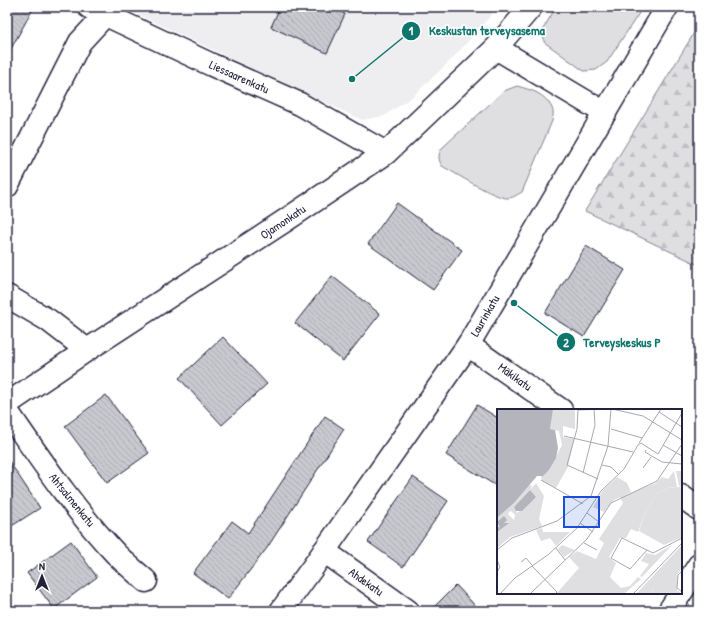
<svg xmlns="http://www.w3.org/2000/svg" width="706" height="618" viewBox="0 0 706 618" font-family="'Patrick Hand',sans-serif">
<defs>
<pattern id="forest-firs" width="22" height="20" patternUnits="userSpaceOnUse"><rect width="22" height="20" fill="#dfdfe2"/><path d="M5 1l3.5 6h-7zM16 11l3.5 6h-7z" fill="#bfbfc3"/></pattern>
<pattern id="building-back-hatch" width="6" height="6" patternUnits="userSpaceOnUse"><rect width="6" height="6" fill="#c8c8cf"/><path d="M-1 5l2 2M0 0l6 6M5-1l2 2" fill="none" stroke="#acacb3"/></pattern>
</defs>
<rect width="100%" height="100%" fill="#fff"/>
<filter id="ink" filterUnits="userSpaceOnUse"><feTurbulence type="fractalNoise" baseFrequency=".025" numOctaves="2"/><feDisplacementMap in="SourceGraphic" scale="8" xChannelSelector="R" yChannelSelector="G"/><feConvolveMatrix kernelMatrix="1 2 1 2 8 2 1 2 1" color-interpolation-filters="sRGB"/></filter>
<g filter="url(#ink)">
<!-- built -->
<path fill="#eeeef1" d="M 122,7 L 496,7 L 488,19 L 452,59 L 412,97 L 384,116 L 362,120 Z"/>
<!-- green -->
<path fill="#dfdfe2" stroke="#80808e" d="M 556,7 L 643,7 L 607,62 L 596,70 L 584,71 L 544,42 L 543,29 Z
M 517,86 C 531,90 545,93 552,108 C 554,111 553,117 552,121 L 522,192 C 518,194 513,198 508,198 C 496,199 455,173 442,166 C 438,159 438,155 442,148 L 504,91 Z"/>
<!-- forest -->
<path fill="url(#forest-firs)" stroke="#80808e" d="M 699,25 L 699,265 L 585,211 Z"/>
<!-- building -->
<path fill="url(#building-back-hatch)" stroke="#22223b" d="M 7,7 L 34,7 L 7,56 Z
M 280,7 L 330,7 L 345,14 L 327,53 L 271,27 Z
M 397,203 L 462,250 L 433,290 L 368,244 Z
M 586,246 L 625,270 L 584,337 L 545,313 Z
M 332,276 L 380,314 L 343,361 L 295,323 Z
M 223,337 L 267,384 L 222,425 L 179,378 Z
M 106,395 L 149,453 L 107,483 L 65,426 Z
M 477,405 L 498,418 L 498,487 L 446,455 Z
M 325,416 L 344,429 L 267,548 L 228,599 L 193,573 L 232,521 L 248,533 Z
M 7,458 L 40,508 L 7,529 Z
M 413,477 L 448,501 L 403,567 L 368,542 Z
M 71,541 L 97,577 L 54,609 L 27,573 Z
M 456,585 L 480,611 L 430,611 Z"/>
<g fill="none" stroke-linecap="round" stroke-linejoin="round">
<defs>
<path id="minor" d="M 89,7 L 212,65 L 300,104 L 386,153
M 496,48 L 605,113
M 7,186 L 80,42 L 105,15
M 7,296 L 48,320 L 87,350
M 468,345 L 561,410
M 7,404 L 87,350 L 286,220 L 386,153 L 496,48 L 531,7
M 7,411 C 41,460 75,511 116,554 C 125,563 136,572 146,581
M 681,496 L 699,509
M 324,551 L 408,611
M 669,611 L 699,565"/>
<path id="major" d="M 281,611 L 313,567 L 468,345 L 667,7"/>
</defs>
<!-- minor casing -->
<use href="#minor" stroke="#22223b" stroke-width="25"/>
<!-- major casing -->
<use href="#major" stroke="#22223b" stroke-width="25"/>
<!-- minor -->
<use href="#minor" stroke="#fff" stroke-width="22"/>
<!-- major -->
<use href="#major" stroke="#fff" stroke-width="22"/>
</g>
</g>
<g text-anchor="middle" stroke-width="3.5" stroke-linejoin="round" paint-order="stroke">
<!-- street labels -->
<g font-size="12" fill="#22223b" stroke="#fff">
<text transform="translate(239 77) rotate(24)" y="4">Liessaarenkatu</text>
<text transform="translate(283 222) rotate(-34)" y="4">Ojamonkatu</text>
<text transform="translate(485 316) rotate(-60)" y="4">Laurinkatu</text>
<text transform="translate(515 377) rotate(36)" y="4">Mäkikatu</text>
<text transform="translate(72 500) rotate(51)" y="4">Ahtsalmenkatu</text>
<text transform="translate(366 582) rotate(35)" y="4">Ahdekatu</text>
</g>
</g>
<!-- overview -->
<g transform="translate(497 409)">
<rect width="185" height="185" fill="#fff"/>
<path d="M 78,0 L 78,20 L 66,17 L 66,28 L 77,30 L 71,58 L 59,79 L 45,72 L 44,67 L 52,61 L 65,36 L 62,22 L 53,20 L 55,1 ZM 32,76 L 35,77 L 33,81 L 17,98 L 21,105 L 18,106 L 14,102 L 0,113 L 0,109 L 17,94 ZM 182,78 L 185,79 L 185,128 L 167,136 L 142,122 L 148,104 L 159,86 L 171,79 Z" fill="#dfdfe2"/>
<path d="M 177,62 L 180,78 L 171,79 L 159,86 L 148,104 L 141,123 L 134,120 L 129,129 L 123,129 L 112,148 L 119,154 L 113,168 L 124,179 L 133,177 L 141,168 L 144,170 L 127,185 L 59,185 L 82,159 L 72,148 L 80,142 L 99,150 L 107,134 L 102,130 L 126,94 L 123,88 L 159,74 L 165,68 L 171,70 ZM 179,62 L 185,62 L 185,79 L 182,77 ZM 120,68 L 130,74 L 134,83 L 117,91 L 107,103 L 96,98 L 106,81 ZM 39,74 L 47,87 L 42,110 L 45,117 L 13,128 L 0,139 L 0,119 L 8,113 L 6,109 L 10,104 L 17,111 L 18,106 L 39,88 L 33,81 ZM 45,119 L 46,123 L 73,123 L 59,137 L 53,129 L 44,132 L 39,121 ZM 65,136 L 78,141 L 67,148 L 61,140 ZM 175,136 L 145,168 L 143,167 L 152,155 L 144,152 L 149,144 L 158,146 ZM 185,136 L 185,159 L 180,166 L 180,182 L 157,180 L 153,185 L 139,185 Z" fill="#dfdfe2"/>
<path d="M 167,176 L 183,183 L 183,185 L 153,185 L 160,177 Z" fill="#dfdfe2"/>
<path d="M 0,0 L 56,0 L 53,20 L 58,21 L 61,39 L 59,49 L 52,61 L 46,67 L 40,67 L 17,94 L 0,109 ZM 33,81 L 39,88 L 25,102 L 19,102 L 17,98 ZM 7,107 L 10,111 L 7,114 L 12,114 L 0,123 L 0,117 L 3,119 L 0,113 Z" fill="#b4b4bc"/>
<path fill="none" stroke="#a7a7b1" stroke-width="1" d="M 81,0 L 80,20 L 70,56 L 101,70M 115,0 L 146,7 L 185,31M 81,1 L 109,0M 162,3 L 185,18M 114,20 L 145,29M 67,27 L 136,43M 142,34 L 164,0M 141,36 L 144,34 L 161,45 L 185,4M 166,36 L 185,47M 149,41 L 148,43 L 165,53 L 185,55M 105,56 L 114,58 L 121,65M 146,59 L 154,48M 86,64 L 98,16 L 97,0M 44,71 L 86,95M 90,104 L 102,113M 83,114 L 96,123M 87,134 L 100,141M 59,139 L 68,151M 0,141 L 15,129 L 60,112 L 94,87 L 111,37 L 114,0M 150,141 L 133,160 L 114,149 L 125,129 L 156,144 L 185,129M 0,151 L 3,158 L 0,163M 24,153 L 29,149 L 35,156M 35,157 L 60,183 L 58,185M 185,162 L 181,166 L 180,179 L 185,183M 3,185 L 18,169 L 52,145 L 80,119 L 104,82 L 127,60 L 141,36M 33,185 L 90,130 L 114,94 L 160,72 L 185,35M 136,185 L 185,134"/>
<path fill="#1d4ed8" fill-opacity="0.15" stroke="#1d4ed8" stroke-width="2" d="M 67,88 L 102,88 L 102,118 L 67,118 Z"/>
<rect width="185" height="185" fill="none" stroke="#22223b" stroke-width="2"/>
</g>
<!-- callouts -->
<path fill="none" stroke="#0f766e" stroke-width="1.5" d="M352 79L411 31M514 303L566 342"/>
<g fill="#0f766e" stroke="#fff" stroke-width="1.5">
<circle cx="352" cy="79" r="4"/>
<circle cx="514" cy="303" r="4"/>
<circle cx="411" cy="31" r="10"/>
<circle cx="566" cy="342" r="10"/>
</g>
<g font-size="12" text-anchor="middle" font-weight="bold" fill="#fff">
<text x="411" y="35">1</text>
<text x="566" y="347">2</text>
</g>
<g font-size="13" text-anchor="middle" font-weight="bold" fill="#0f766e" stroke="#fff" stroke-width="3.5" stroke-linejoin="round" paint-order="stroke">
<text x="487" y="35">Keskustan terveysasema</text>
<text x="622" y="347">Terveyskeskus P</text>
</g>
<!-- margin -->
<rect width="706" height="618" fill="none" stroke="#fff" stroke-width="24"/>
<rect x="12" y="12" width="682" height="594" fill="none" stroke="#22223b" stroke-width="1.5" filter="url(#ink)"/>
<!-- north arrow -->
<g transform="translate(42 576)" stroke="#ffffff" stroke-width="3" paint-order="stroke">
<path d="M0-3L7 15L0 10L-7 15Z" fill="#22223b"/>
<text y="-6" font-size="11" font-weight="bold" text-anchor="middle" fill="#22223b">N</text>
</g>
</svg>
